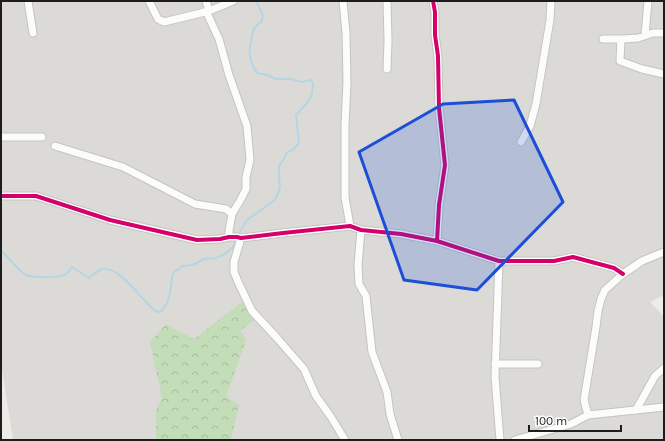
<svg xmlns="http://www.w3.org/2000/svg" width="665" height="441" viewBox="0 0 665 441" font-family="Karla,sans-serif">
<defs>
<pattern id="forest-crowns" width="20" height="18" patternUnits="userSpaceOnUse"><rect width="20" height="18" fill="#c2ddb8"/><path d="M2 6a3 3 0 1 1 6 0M12 15a3 3 0 1 1 6 0" fill="none" stroke="#a6bd9e"/></pattern>
</defs>
<rect width="100%" height="100%" fill="#ecebe5"/>
<!-- residential -->
<path fill="#dbdad7" d="M 1,1 L 664,1 L 664,295 L 650,302 L 664,317 L 664,440 L 13,440 L 1,363 Z"/>
<!-- forest -->
<path fill="url(#forest-crowns)" d="M 242,302 L 253,320 L 240,331 L 246,340 L 226,397 L 239,405 L 231,440 L 156,440 L 156,410 L 162,398 L 150,342 L 166,324 L 194,339 Z"/>
<g fill="none" stroke-linecap="round" stroke-linejoin="round">
<!-- stream -->
<path stroke="#b6d5e2" stroke-width="2" d="M 238,235 L 247,220 L 275,200 L 280,188 L 279,177 L 279,166 L 284,159 L 286,153 L 294,149 L 299,143 L 296,115 L 308,102 L 312,94 L 313,84 L 311,80 L 302,82 L 290,79 L 276,79 L 267,75 L 257,73 C 249,60 248,52 252,37 C 252,34 253,30 255,28 C 256,25 260,23 262,21 L 263,15 L 256,1
M 1,251 C 10,258 16,269 26,275 C 32,278 60,278 66,274 C 68,273 70,269 72,267 L 89,278 C 93,275 97,271 102,269 C 120,265 143,303 157,312 L 162,311 C 172,298 170,287 173,273 L 182,266 L 193,265 L 204,259 L 216,258 L 225,254 L 233,247 L 237,239"/>
<defs>
<path id="street" d="M 28,1 L 33,33
M 149,1 L 158,19 L 164,22 L 209,11 L 233,1
M 206,1 L 209,11
M 343,1 L 346,33 L 347,82 L 345,126 L 345,197 L 350,226
M 387,1 L 388,41 L 387,69
M 433,1 L 435,12 L 435,35 L 438,56 L 439,108 L 445,165 L 439,205 L 437,241
M 206,11 L 219,39 L 229,75 L 247,126 L 250,160 L 246,177 L 246,189 L 241,199 L 232,214 L 229,231 L 229,237
M 645,35 L 648,1
M 603,39 L 623,39 L 638,38 L 653,33 L 664,33
M 621,39 L 620,61 L 642,69 L 664,74
M 1,137 L 42,137
M 521,142 L 530,126 L 536,104 L 550,20 L 551,1
M 55,146 L 123,167 L 195,204 L 226,209 L 232,214
M 1,196 L 36,196 L 110,220 L 197,240 L 220,239 L 229,237 L 237,237 L 241,238 L 283,233 L 350,226 L 361,230 L 401,234 L 437,241 L 499,261 L 554,261 L 573,257 L 614,268 L 623,274
M 361,230 L 358,265 L 359,284 L 366,296 L 372,352 L 387,392 L 390,414 L 398,440
M 241,238 L 234,262 L 234,272 L 239,284 L 252,311 L 277,338 L 304,369 L 316,396 L 331,417 L 345,440
M 499,261 L 495,377 L 500,440
M 495,364 L 538,364
M 636,410 L 655,376 L 664,368
M 588,415 L 584,400 L 596,327 L 598,311 L 601,299 L 605,290 L 623,274 L 642,261 L 664,252
M 515,440 L 571,424 L 588,415 L 664,407"/>
</defs>
<!-- street casing -->
<use href="#street" stroke="#c4c4c1" stroke-width="9"/>
<!-- street -->
<use href="#street" stroke="#fcfcfb" stroke-width="7"/>
<defs>
<path id="cycleway" d="M 433,1 L 435,12 L 435,35 L 438,56 L 439,108 L 445,165 L 439,205 L 437,241
M 1,196 L 36,196 L 110,220 L 197,240 L 220,239 L 229,237 L 237,237 L 241,238 L 283,233 L 350,226 L 361,230 L 401,234 L 437,241 L 499,261 L 554,261 L 573,257 L 614,268 L 623,274"/>
</defs>
<!-- cycleway casing -->
<use href="#cycleway" stroke="#fff" stroke-width="6"/>
<!-- cycleway -->
<use href="#cycleway" stroke="#d6006c" stroke-width="4"/>
</g>
<!-- marked area -->
<path fill="#1d4ed8" fill-opacity="0.2" stroke="#1d4ed8" stroke-width="3" stroke-linejoin="round" d="M 514,100 L 563,202 L 477,290 L 404,280 L 359,152 L 443,104 Z"/>
<!-- border -->
<rect width="665" height="441" fill="none" stroke="#1d1d1d" stroke-width="4"/>
<!-- scale -->
<path d="M529 425v6h92v-6" fill="none" stroke="#1d1d1d" stroke-width="2"/>
<text x="535" y="425" font-size="12" fill="#1d1d1d" stroke="#ffffff" stroke-width="3" paint-order="stroke">100 m</text>
</svg>
